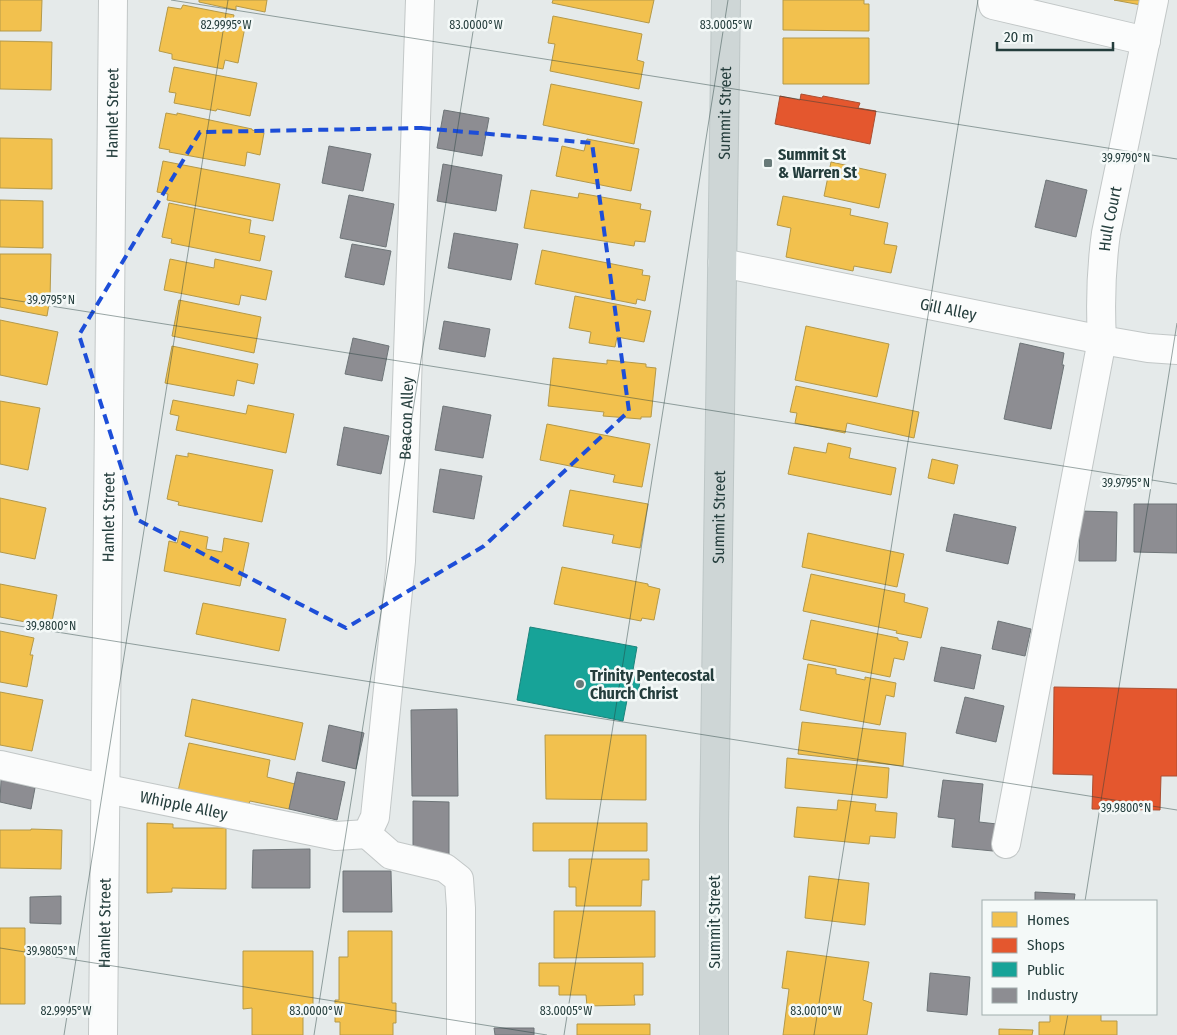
<svg xmlns="http://www.w3.org/2000/svg" width="1177" height="1035" viewBox="0 0 1177 1035" font-family="'Fira Sans Condensed',sans-serif">
<rect width="100%" height="100%" fill="#e5eaea"/>
<!-- homes -->
<path fill="#f2c14e" stroke="#b49949" d="M 0,0 L 42,0 L 41,31 L 0,31 Z
M 199,0 L 267,0 L 265,12 L 236,6 L 236,10 L 199,2 Z
M 553,0 L 654,0 L 649,23 L 552,3 Z
M 783,0 L 864,0 L 864,4 L 869,4 L 869,31 L 783,30 Z
M 1114,0 L 1142,0 L 1141,5 Z
M 183,5 L 234,15 L 232,25 L 245,27 L 238,63 L 225,60 L 223,69 L 172,59 L 172,54 L 159,51 L 168,7 L 181,9 Z
M 553,16 L 642,34 L 637,60 L 644,62 L 639,89 L 550,71 L 555,44 L 548,43 Z
M 783,38 L 869,38 L 869,84 L 783,84 Z
M 0,41 L 52,42 L 51,90 L 0,89 Z
M 174,67 L 257,83 L 250,116 L 217,109 L 216,111 L 174,103 L 176,93 L 169,92 Z
M 551,84 L 642,102 L 634,144 L 543,125 Z
M 166,113 L 177,115 L 177,113 L 252,129 L 252,130 L 264,133 L 260,155 L 247,152 L 245,166 L 169,152 L 170,150 L 159,148 Z
M 0,138 L 52,139 L 52,189 L 0,188 Z
M 587,139 L 639,149 L 631,191 L 556,176 L 562,146 L 584,151 Z
M 163,161 L 280,184 L 273,221 L 167,200 L 168,194 L 157,192 Z
M 831,162 L 886,174 L 879,208 L 824,196 Z
M 531,190 L 578,198 L 579,193 L 641,204 L 640,209 L 651,211 L 645,242 L 635,241 L 634,246 L 524,228 Z
M 783,196 L 851,209 L 850,215 L 888,223 L 884,244 L 897,246 L 891,273 L 854,266 L 853,271 L 786,257 L 791,228 L 777,225 Z
M 0,200 L 43,201 L 43,248 L 0,247 Z
M 169,203 L 251,220 L 249,233 L 265,236 L 260,261 L 171,243 L 172,239 L 162,237 Z
M 542,250 L 643,270 L 642,275 L 650,276 L 645,301 L 637,299 L 636,304 L 535,284 Z
M 0,254 L 51,254 L 50,298 L 47,316 L 0,307 Z
M 170,259 L 214,268 L 215,259 L 272,271 L 266,300 L 241,295 L 239,305 L 164,290 Z
M 575,296 L 651,311 L 644,342 L 617,337 L 615,347 L 589,343 L 591,332 L 569,328 Z
M 179,300 L 261,317 L 254,353 L 172,336 Z
M 0,320 L 58,332 L 47,385 L 0,375 Z
M 806,326 L 889,344 L 877,397 L 795,380 Z
M 172,346 L 258,364 L 254,384 L 237,380 L 234,396 L 165,383 Z
M 553,358 L 607,364 L 607,360 L 646,364 L 646,367 L 656,368 L 651,417 L 641,417 L 641,419 L 603,416 L 604,412 L 548,406 Z
M 796,386 L 919,412 L 914,438 L 847,423 L 845,433 L 795,423 L 797,413 L 790,412 Z
M 173,400 L 246,414 L 248,405 L 294,414 L 286,453 L 176,430 L 179,416 L 170,414 Z
M 0,401 L 40,408 L 28,470 L 0,464 Z
M 547,424 L 650,444 L 642,487 L 613,482 L 615,475 L 540,460 Z
M 828,443 L 851,448 L 849,458 L 896,468 L 891,495 L 788,474 L 794,447 L 826,453 Z
M 188,453 L 273,470 L 262,522 L 178,505 L 179,502 L 167,499 L 176,455 L 188,457 Z
M 932,459 L 958,465 L 954,484 L 928,478 Z
M 570,490 L 648,504 L 640,548 L 612,543 L 614,535 L 563,526 Z
M 0,498 L 46,508 L 35,559 L 0,552 Z
M 180,531 L 208,537 L 206,549 L 222,552 L 224,538 L 249,543 L 240,586 L 164,571 L 169,541 L 177,543 Z
M 808,533 L 904,554 L 897,587 L 802,567 Z
M 562,567 L 648,584 L 648,586 L 660,589 L 654,620 L 642,618 L 641,621 L 554,604 Z
M 811,574 L 905,594 L 904,602 L 928,608 L 921,638 L 896,633 L 897,631 L 803,611 Z
M 0,584 L 57,595 L 51,627 L 0,617 Z
M 203,603 L 286,619 L 279,651 L 196,634 Z
M 811,620 L 898,638 L 898,640 L 908,642 L 904,660 L 894,658 L 890,677 L 803,659 Z
M 0,631 L 34,638 L 30,655 L 33,655 L 27,687 L 0,682 Z
M 808,664 L 836,669 L 836,674 L 865,680 L 865,677 L 896,683 L 894,697 L 886,695 L 880,725 L 800,710 Z
M 0,692 L 43,700 L 32,751 L 0,745 Z
M 192,699 L 303,723 L 295,760 L 185,736 Z
M 802,722 L 906,733 L 903,766 L 798,754 Z
M 545,735 L 646,735 L 646,800 L 546,799 Z
M 189,743 L 270,760 L 267,777 L 295,784 L 289,809 L 250,801 L 248,806 L 178,791 Z
M 787,758 L 889,768 L 887,798 L 785,788 Z
M 838,800 L 876,804 L 875,811 L 897,813 L 895,838 L 870,836 L 869,844 L 794,837 L 797,807 L 837,810 Z
M 147,823 L 173,824 L 173,828 L 226,828 L 226,889 L 172,888 L 172,892 L 147,893 Z
M 533,823 L 647,823 L 647,851 L 533,851 Z
M 31,829 L 62,830 L 61,869 L 0,868 L 0,830 L 31,830 Z
M 569,859 L 649,859 L 649,880 L 642,880 L 641,906 L 576,906 L 576,887 L 569,887 Z
M 809,876 L 869,883 L 865,925 L 805,918 Z
M 554,911 L 655,911 L 655,957 L 554,958 Z
M 0,928 L 25,928 L 25,1004 L 0,1004 Z
M 348,931 L 392,931 L 392,1003 L 396,1003 L 396,1023 L 393,1023 L 393,1035 L 340,1035 L 340,1022 L 335,1022 L 335,1000 L 339,1000 L 339,957 L 348,957 Z
M 243,951 L 313,951 L 313,1008 L 303,1009 L 303,1035 L 252,1035 L 252,1008 L 243,1009 Z
M 787,951 L 869,962 L 863,1000 L 872,1003 L 867,1035 L 783,1035 L 789,989 L 782,988 Z
M 539,963 L 643,963 L 643,995 L 634,995 L 635,1005 L 587,1006 L 586,995 L 559,995 L 559,986 L 539,986 Z
M 1050,1014 L 1101,1014 L 1101,1021 L 1117,1021 L 1117,1035 L 1039,1035 L 1039,1022 L 1050,1022 Z
M 577,1024 L 650,1024 L 650,1035 L 577,1035 Z
M 999,1029 L 1033,1030 L 1032,1035 L 999,1035 Z"/>
<!-- shops -->
<path fill="#e4572e" stroke="#aa4f32" d="M 801,94 L 822,98 L 823,96 L 860,103 L 858,108 L 876,111 L 870,144 L 775,124 L 780,96 L 800,100 Z
M 1054,687 L 1177,689 L 1177,776 L 1161,776 L 1160,810 L 1092,809 L 1093,775 L 1053,774 Z"/>
<!-- public -->
<path fill="#17a398" stroke="#1b847c" d="M 530,627 L 637,647 L 633,670 L 642,672 L 637,697 L 628,695 L 623,721 L 517,700 Z"/>
<!-- industry -->
<path fill="#8d8d92" stroke="#6e7578" d="M 444,110 L 489,118 L 482,156 L 437,148 Z
M 329,146 L 371,154 L 363,191 L 322,183 Z
M 443,164 L 502,175 L 496,211 L 437,201 Z
M 1046,180 L 1087,190 L 1076,237 L 1035,227 Z
M 349,195 L 394,204 L 386,247 L 340,238 Z
M 454,233 L 518,244 L 511,280 L 448,268 Z
M 352,244 L 391,251 L 384,285 L 345,277 Z
M 444,321 L 490,329 L 485,357 L 439,349 Z
M 353,338 L 389,346 L 382,381 L 345,374 Z
M 1020,343 L 1064,353 L 1062,365 L 1064,365 L 1051,429 L 1004,419 Z
M 443,406 L 491,415 L 483,458 L 435,450 Z
M 344,427 L 389,436 L 381,474 L 337,465 Z
M 440,469 L 482,476 L 474,519 L 433,512 Z
M 1134,504 L 1177,504 L 1177,553 L 1134,552 Z
M 1080,511 L 1117,512 L 1116,561 L 1079,561 Z
M 954,514 L 1016,527 L 1008,564 L 946,551 Z
M 998,621 L 1031,629 L 1025,656 L 992,649 Z
M 941,647 L 981,655 L 974,689 L 934,681 Z
M 965,697 L 1004,706 L 996,742 L 956,733 Z
M 457,709 L 458,796 L 412,796 L 411,710 Z
M 329,725 L 364,733 L 356,769 L 322,761 Z
M 297,772 L 345,782 L 337,820 L 289,809 Z
M 1,780 L 35,788 L 31,809 L 0,802 Z
M 943,780 L 983,784 L 979,822 L 997,824 L 993,851 L 952,847 L 955,819 L 938,817 Z
M 413,801 L 449,802 L 449,855 L 413,855 Z
M 310,849 L 310,888 L 252,888 L 253,850 Z
M 343,871 L 391,871 L 392,912 L 343,912 Z
M 1035,892 L 1075,894 L 1074,901 L 1035,901 Z
M 61,896 L 61,924 L 30,923 L 30,897 Z
M 930,973 L 970,977 L 967,1015 L 927,1011 Z
M 494,1028 L 534,1028 L 534,1035 L 495,1035 Z"/>
<g fill="none" stroke-linecap="round" stroke-linejoin="round">
<defs>
<g id="minor">
<path d="M 992,0 L 993,5 L 1146,41"/>
<path id="s1" d="M 722,263 L 1102,340 L 1148,348 L 1177,350"/>
<path id="s2" d="M 0,765 L 107,789 L 336,836 L 367,834"/>
<path id="s3" d="M 367,834 L 375,817 L 401,561 L 420,0"/>
<path d="M 367,834 L 391,855 L 445,868 L 459,879 L 461,908 L 461,1035"/>
<path id="s4" d="M 1006,844 L 1102,340 C 1100,303 1101,269 1106,233 L 1154,0"/>
<path id="s5" d="M 103,1035 L 113,0"/>
</g>
<g id="major">
<path id="s6" d="M 714,1035 L 714,827 L 726,0"/>
</g>
</defs>
<!-- minor casing -->
<use href="#minor" stroke="#c2c7c7" stroke-width="30"/>
<!-- major casing -->
<use href="#major" stroke="#bdc6c6" stroke-width="30"/>
<!-- minor -->
<use href="#minor" stroke="#fbfcfc" stroke-width="28"/>
<!-- major -->
<use href="#major" stroke="#ced6d6" stroke-width="28"/>
</g>
<!-- marked area -->
<path fill="none" stroke="#1d4ed8" stroke-width="4" stroke-dasharray="10 6" stroke-linejoin="round" d="M 421,128 L 592,143 L 629,411 L 484,546 L 346,628 L 138,520 L 79,335 L 200,132 Z"/>
<!-- ticks -->
<path fill="none" stroke="#243d3c" stroke-width="1" stroke-opacity="0.45" d="M 171,0 L 1177,159M 0,298 L 1177,484M 0,623 L 1177,810M 1085,901 L 1177,323M 0,948 L 547,1035M 64,1035 L 228,0M 314,1035 L 478,0M 564,1035 L 728,0M 814,1035 L 978,0M 1064,1035 L 1068,1014"/>
<!-- markers -->
<g fill="#687a79" stroke="#f4f9f8" stroke-width="2">
<rect x="763" y="158" width="10" height="10" rx="2.5"/>
<circle cx="580" cy="684" r="5"/>
</g>
<g text-anchor="middle" stroke-width="5" stroke-linejoin="round" paint-order="stroke">
<!-- street labels -->
<g font-size="16" fill="#243d3c" stroke="#f4f9f8">
<text dy="6" stroke="none"><textPath href="#s5" startOffset="922">Hamlet Street</textPath></text>
<text dy="6" stroke="none"><textPath href="#s6" startOffset="922">Summit Street</textPath></text>
<text dy="6" stroke="none"><textPath href="#s4" startOffset="635">Hull Court</textPath></text>
<text dy="6" stroke="none"><textPath href="#s1" startOffset="231">Gill Alley</textPath></text>
<text dy="6" stroke="none"><textPath href="#s3" startOffset="419">Beacon Alley</textPath></text>
<text dy="6" stroke="none"><textPath href="#s6" startOffset="518">Summit Street</textPath></text>
<text dy="6" stroke="none"><textPath href="#s5" startOffset="518">Hamlet Street</textPath></text>
<text dy="6" stroke="none"><textPath href="#s2" startOffset="188">Whipple Alley</textPath></text>
<text dy="6" stroke="none"><textPath href="#s5" startOffset="112">Hamlet Street</textPath></text>
<text transform="translate(714 922) rotate(-90)" y="6">Summit Street</text>
</g>
<!-- poi labels -->
<g font-size="16" font-weight="bold" fill="#243d3c" stroke="#f4f9f8" text-anchor="start">
<text x="778" y="160">Summit St<tspan x="778" dy="18">&amp; Warren St</tspan></text>
<text x="590" y="681">Trinity Pentecostal<tspan x="590" dy="18">Church Christ</tspan></text>
</g>
</g>
<g font-size="12" text-anchor="middle" fill="#243d3c" stroke="#f4f9f8" stroke-width="5" stroke-linejoin="round" paint-order="stroke">
<text x="226" y="29">82.9995°W</text>
<text x="476" y="29">83.0000°W</text>
<text x="726" y="29">83.0005°W</text>
<text x="1126" y="162">39.9790°N</text>
<text x="51" y="304">39.9795°N</text>
<text x="1126" y="487">39.9795°N</text>
<text x="51" y="630">39.9800°N</text>
<text x="1126" y="812">39.9800°N</text>
<text x="51" y="955">39.9805°N</text>
<text x="66" y="1015">82.9995°W</text>
<text x="316" y="1015">83.0000°W</text>
<text x="566" y="1015">83.0005°W</text>
<text x="816" y="1015">83.0010°W</text>
</g>
<!-- legend -->
<rect x="982" y="900" width="175" height="115" fill="#f4f9f8" stroke="#a1aead"/>
<rect x="992" y="912" width="25" height="15" fill="#f2c14e" stroke="#a1aead"/>
<text x="1027" y="925" font-size="15" fill="#243d3c">Homes</text>
<rect x="992" y="938" width="25" height="15" fill="#e4572e" stroke="#a1aead"/>
<text x="1027" y="950" font-size="15" fill="#243d3c">Shops</text>
<rect x="992" y="962" width="25" height="15" fill="#17a398" stroke="#a1aead"/>
<text x="1027" y="975" font-size="15" fill="#243d3c">Public</text>
<rect x="992" y="988" width="25" height="15" fill="#8d8d92" stroke="#a1aead"/>
<text x="1027" y="1000" font-size="15" fill="#243d3c">Industry</text>
<!-- scale -->
<path d="M997 42v8h116v-8" fill="none" stroke="#243d3c" stroke-width="2.5"/>
<text x="1004" y="42" font-size="15" fill="#243d3c" stroke="#f4f9f8" stroke-width="4" paint-order="stroke">20 m</text>
</svg>
